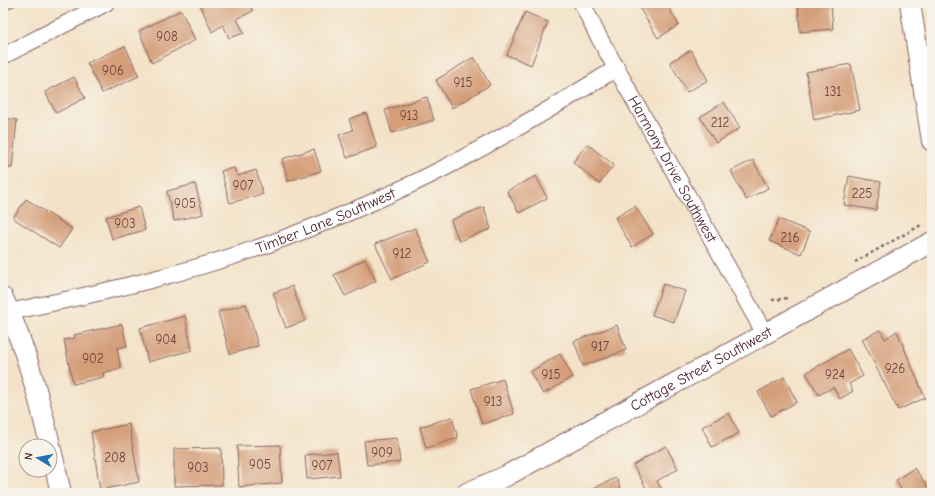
<svg xmlns="http://www.w3.org/2000/svg" width="935" height="496" viewBox="0 0 935 496" font-family="'Comic Neue',sans-serif">
<rect width="100%" height="100%" fill="#f7f3e8"/>
<filter id="ink" filterUnits="userSpaceOnUse"><feTurbulence type="fractalNoise" baseFrequency=".025" numOctaves="2"/><feDisplacementMap in="SourceGraphic" scale="8" xChannelSelector="R" yChannelSelector="G"/><feConvolveMatrix kernelMatrix="1 2 1 2 8 2 1 2 1" color-interpolation-filters="sRGB"/></filter>
<filter id="wash" filterUnits="userSpaceOnUse"><feTurbulence type="fractalNoise" baseFrequency=".012" numOctaves="4" result="noise"/><feDisplacementMap in="SourceGraphic" scale="16" xChannelSelector="R" yChannelSelector="G"/><feGaussianBlur stdDeviation="0.9" result="paint"/><feColorMatrix in="noise" values="0 0 0 0 0 0 0 0 0 0 0 0 0 0 0 0 0 1.4 0 .05"/><feComposite in="paint" operator="in"/></filter>
<g filter="url(#wash)">
<rect width="100%" height="100%" fill="#f3e2c7"/>
<g id="blocks">
<!-- building -->
<path fill="#d49e79" d="M 3,3 L 19,3 L 3,12 Z
M 204,3 L 249,3 L 253,11 L 237,19 L 244,33 L 229,38 L 223,25 L 212,32 L 200,5 Z
M 649,3 L 666,3 L 679,25 L 658,38 L 640,9 Z
M 798,3 L 831,3 L 833,29 L 800,32 Z
M 181,10 L 195,40 L 152,63 L 139,31 Z
M 525,12 L 548,22 L 531,65 L 507,55 Z
M 125,46 L 139,76 L 102,93 L 87,63 Z
M 691,50 L 708,80 L 687,92 L 670,62 Z
M 474,57 L 490,85 L 452,108 L 436,80 Z
M 851,64 L 860,110 L 814,120 L 806,72 Z
M 74,77 L 85,98 L 56,113 L 45,92 Z
M 427,97 L 434,120 L 392,133 L 385,110 Z
M 724,102 L 740,128 L 716,143 L 700,117 Z
M 366,113 L 377,147 L 347,158 L 339,135 L 353,130 L 349,119 Z
M 3,118 L 17,120 L 12,168 L 3,167 Z
M 587,144 L 614,165 L 599,184 L 573,162 Z
M 314,149 L 321,171 L 288,181 L 282,159 Z
M 753,160 L 768,188 L 746,200 L 731,171 Z
M 234,168 L 237,176 L 256,170 L 263,194 L 230,203 L 221,171 Z
M 536,176 L 547,198 L 519,213 L 507,191 Z
M 849,176 L 881,182 L 876,210 L 844,205 Z
M 195,184 L 203,214 L 174,221 L 167,191 Z
M 26,199 L 72,229 L 59,248 L 13,218 Z
M 635,206 L 653,234 L 632,247 L 615,218 Z
M 139,207 L 145,230 L 112,239 L 106,217 Z
M 484,207 L 491,229 L 459,241 L 451,220 Z
M 779,219 L 810,232 L 801,254 L 769,241 Z
M 415,228 L 430,262 L 392,279 L 375,244 Z
M 365,259 L 376,281 L 345,296 L 334,275 Z
M 663,284 L 685,291 L 674,322 L 652,315 Z
M 292,286 L 305,321 L 286,328 L 273,293 Z
M 246,304 L 258,346 L 230,354 L 218,312 Z
M 185,316 L 192,350 L 148,362 L 140,328 Z
M 122,324 L 127,346 L 117,348 L 121,368 L 103,373 L 104,377 L 73,384 L 64,340 L 75,338 L 74,335 Z
M 617,325 L 626,350 L 583,366 L 574,341 Z
M 880,330 L 885,339 L 897,331 L 925,398 L 898,410 L 862,339 Z
M 848,349 L 863,376 L 849,384 L 853,391 L 840,399 L 833,387 L 819,395 L 806,373 Z
M 560,354 L 573,377 L 543,394 L 530,372 Z
M 784,377 L 797,402 L 771,416 L 758,392 Z
M 503,379 L 514,414 L 482,424 L 471,389 Z
M 729,413 L 739,433 L 712,447 L 702,427 Z
M 452,417 L 458,438 L 426,448 L 420,427 Z
M 129,424 L 139,482 L 100,490 L 91,432 Z
M 397,438 L 400,462 L 367,465 L 364,441 Z
M 280,445 L 282,483 L 239,487 L 237,446 Z
M 666,446 L 678,469 L 657,481 L 661,489 L 654,493 L 649,493 L 633,465 Z
M 221,448 L 222,485 L 174,486 L 174,449 Z
M 337,452 L 340,476 L 307,479 L 305,455 Z
M 914,468 L 929,488 L 932,487 L 932,493 L 903,493 L 896,480 Z
M 616,478 L 623,493 L 588,493 L 587,491 Z"/>
</g>
</g>
<g filter="url(#ink)">
<use href="#blocks" fill-opacity="0" stroke="#856362" stroke-width="1"/>
<g fill="none" stroke-linecap="round" stroke-linejoin="round">
<defs>
<g id="minor">
<path id="s1" d="M 582,3 L 596,32 L 765,334"/>
<path d="M 3,56 L 106,3"/>
<path id="s2" d="M 9,312 C 96,294 182,275 266,245 C 334,220 402,191 465,157 C 517,129 567,99 617,68"/>
</g>
<g id="tertiary">
<path d="M 910,3 L 932,141"/>
<path d="M 3,298 C 32,360 46,427 61,493"/>
<path id="s3" d="M 467,493 L 506,476 L 932,242"/>
</g>
</defs>
<!-- minor casing -->
<use href="#minor" stroke="#856362" stroke-width="18"/>
<!-- tertiary casing -->
<use href="#tertiary" stroke="#856362" stroke-width="22"/>
<!-- path -->
<path stroke="#856362" stroke-width="2.5" stroke-dasharray="3 3" stroke-linecap="butt" d="M 855,262 L 923,224
M 772,300 L 789,298"/>
<!-- minor -->
<use href="#minor" stroke="#fff" stroke-width="16"/>
<!-- tertiary -->
<use href="#tertiary" stroke="#fff" stroke-width="20"/>
</g>
</g>
<g text-anchor="middle" stroke-width="3" stroke-linejoin="round" paint-order="stroke">
<!-- number labels -->
<g font-size="13" fill="#6c3f3e">
<text x="167" y="41">908</text>
<text x="113" y="75">906</text>
<text x="463" y="87">915</text>
<text x="833" y="96">131</text>
<text x="409" y="120">913</text>
<text x="720" y="127">212</text>
<text x="243" y="190">907</text>
<text x="862" y="198">225</text>
<text x="185" y="208">905</text>
<text x="125" y="228">903</text>
<text x="790" y="242">216</text>
<text x="402" y="258">912</text>
<text x="166" y="344">904</text>
<text x="600" y="351">917</text>
<text x="93" y="363">902</text>
<text x="895" y="373">926</text>
<text x="551" y="379">915</text>
<text x="835" y="379">924</text>
<text x="493" y="406">913</text>
<text x="382" y="457">909</text>
<text x="115" y="462">208</text>
<text x="260" y="469">905</text>
<text x="322" y="470">907</text>
<text x="198" y="472">903</text>
</g>
<!-- street labels -->
<g font-size="15" fill="#4a1f2b" stroke="#f7f3e8">
<text dy="5" stroke="none"><textPath href="#s1" startOffset="189">Harmony Drive Southwest</textPath></text>
<text dy="5" stroke="none"><textPath href="#s2" startOffset="330">Timber Lane Southwest</textPath></text>
<text dy="5" stroke="none"><textPath href="#s3" startOffset="265">Cottage Street Southwest</textPath></text>
</g>
</g>
<!-- margin -->
<rect width="935" height="496" fill="none" stroke="#f7f3e8" stroke-width="16"/>
<!-- north arrow -->
<g transform="translate(38 458) rotate(280)"><circle r="19" fill="#f7f3e8" stroke="#b29e9c"/>
<path d="M0-3L7 15L0 10L-7 15Z" fill="#1f6fb2"/>
<text y="-6" font-size="11" font-weight="bold" text-anchor="middle" fill="#4a1f2b">N</text>
</g>
</svg>
